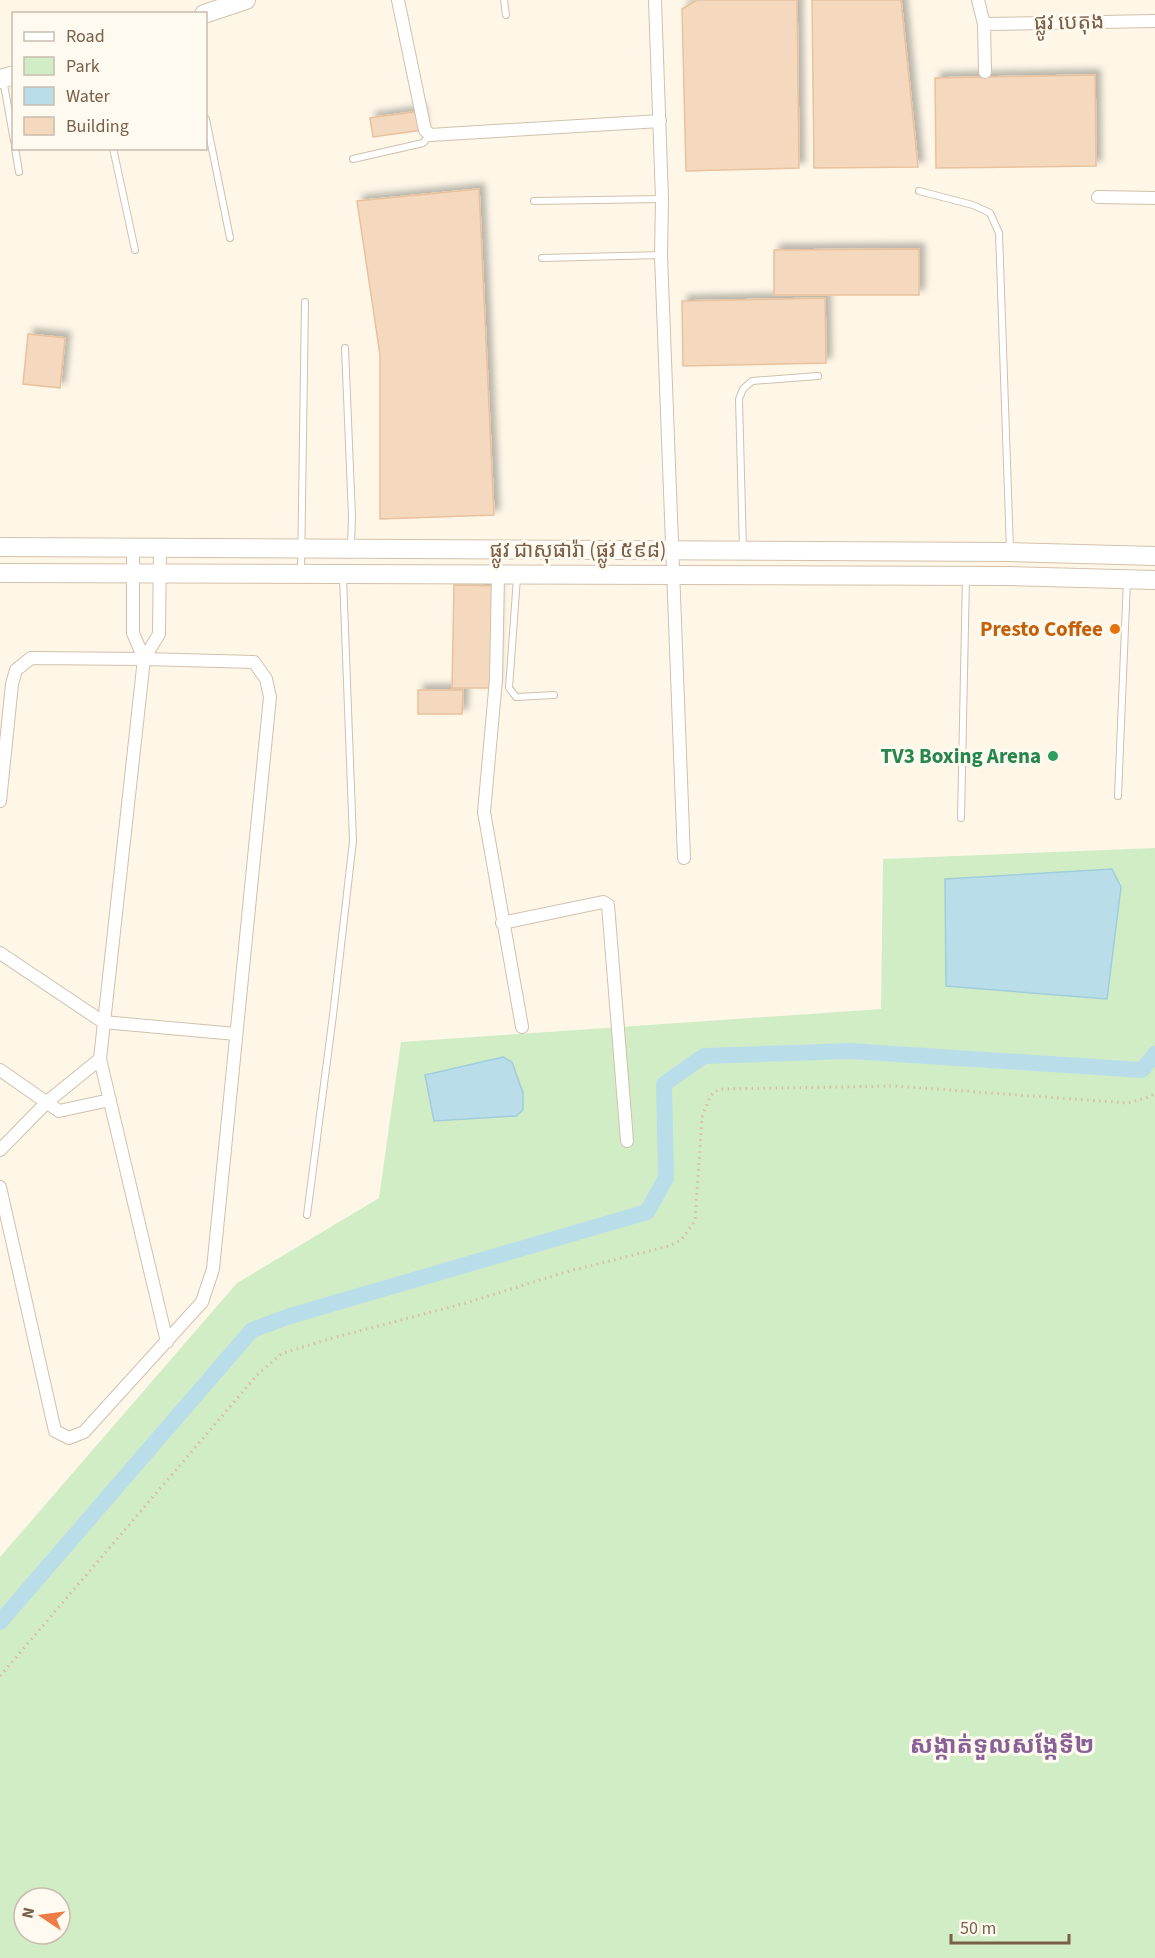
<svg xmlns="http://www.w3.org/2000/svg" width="1155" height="1958" viewBox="0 0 1155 1958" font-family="'Source Sans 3','Noto Sans Khmer',sans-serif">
<defs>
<filter id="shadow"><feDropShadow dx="5.5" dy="-5.5" stdDeviation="3" flood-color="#0004"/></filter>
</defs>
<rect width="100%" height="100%" fill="#fef7e8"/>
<!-- green -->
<path fill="#d1edc5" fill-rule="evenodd" d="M 1155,848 L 1155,1958 L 0,1958 L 0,1557 L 237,1283 L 379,1198 L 401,1042 L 881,1009 L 883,859 ZM 24,1898 L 60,1898 L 60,1934 L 24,1934 Z"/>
<!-- water -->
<path fill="#badee9" stroke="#a0cddc" stroke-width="1.5" d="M 1112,869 L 1121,887 L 1107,999 L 946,986 L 945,879 Z
M 503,1057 L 512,1062 L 523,1093 L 523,1110 L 516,1116 L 434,1121 L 425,1075 Z"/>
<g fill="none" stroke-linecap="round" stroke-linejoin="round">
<!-- canal -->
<path stroke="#badee9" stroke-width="16" d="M 0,1622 L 252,1330 L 290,1316 L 647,1212 L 666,1178 L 664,1084 L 704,1056 L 850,1051 L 1142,1070 L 1155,1054"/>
</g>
<!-- building -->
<path fill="#f5d9be" stroke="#e9c19d" stroke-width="1.5" filter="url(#shadow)" d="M 697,0 L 797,0 L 799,168 L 686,171 L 682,9 Z
M 812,0 L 901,0 L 918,167 L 814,168 Z
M 1095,75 L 1096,166 L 936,168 L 935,78 Z
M 420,111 L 422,130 L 373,137 L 370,118 Z
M 479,189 L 494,515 L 380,519 L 380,355 L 357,201 Z
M 919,249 L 919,295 L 774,295 L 774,250 Z
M 825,298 L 826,363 L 683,366 L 682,301 Z
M 28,334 L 65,338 L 60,388 L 23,384 Z
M 454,585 L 496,586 L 494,688 L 452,688 Z
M 418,690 L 463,690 L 462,714 L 418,714 Z"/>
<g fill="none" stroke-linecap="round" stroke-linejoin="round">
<defs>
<path id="lane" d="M 504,0 L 506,15
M 3,79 L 14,141
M 206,119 L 230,238
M 15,148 L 19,172
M 113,148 L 135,250
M 353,159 L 423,143 L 430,135
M 919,191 L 973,205 L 990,213 L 999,233 L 1010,550
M 534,201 L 662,199
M 542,258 L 661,255
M 345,348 L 352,517 L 351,545
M 743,550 L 739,399 L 743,389 L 752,381 L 818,376
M 301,571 L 305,302
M 517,578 L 509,688 L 516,697 L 554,695
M 1118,796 L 1127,580
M 961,818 L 966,577
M 307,1215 L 333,1015 L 353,841 L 343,577"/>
<path id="street" d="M 398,0 L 425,130 L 430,135 L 660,121
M 655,0 L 662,199 L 661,255 L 684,858
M 978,0 L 984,24 L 985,72
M 984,24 L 1155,21
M 1098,197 L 1155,198
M 133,547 L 133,633 L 144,659
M 160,547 L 159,634 L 144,659 L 100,1059 L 167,1342
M 498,574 L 496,679 L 484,812 L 522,1027
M 0,801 L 12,684 L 16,670 L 31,658 L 144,659 L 254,662 L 266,679 L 270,697 L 213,1269 L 202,1302 L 84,1432 L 69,1438 L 55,1431 L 0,1187
M 502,923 L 603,902 L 608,905 L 627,1141
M 0,953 L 103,1022 L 236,1034
M 0,1070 L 59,1111 L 110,1100
M 0,1150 L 47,1102 L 100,1059"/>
<path id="secondary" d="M 204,14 L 246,0
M 0,79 L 14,75
M 0,547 L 1010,552 L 1155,556
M 0,573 L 1008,576 L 1155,580"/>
</defs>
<!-- lane casing -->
<use href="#lane" stroke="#d1c0ac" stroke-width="8"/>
<!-- street casing -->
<use href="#street" stroke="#d1c0ac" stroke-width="14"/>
<!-- secondary casing -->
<use href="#secondary" stroke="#d4c1aa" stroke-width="20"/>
<!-- path -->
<path stroke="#dbbca0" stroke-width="3" stroke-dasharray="1.5 4.5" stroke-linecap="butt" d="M 0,1676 L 257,1375 L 281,1354 L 325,1340 L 466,1303 L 569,1271 L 669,1246 L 681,1240 L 695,1221 L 702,1117 L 710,1097 L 715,1091 L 723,1089 L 895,1086 L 1128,1103 L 1146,1098 L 1155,1094"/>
<!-- lane -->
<use href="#lane" stroke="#fff" stroke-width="6"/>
<!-- street -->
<use href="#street" stroke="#fff" stroke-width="12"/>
<!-- secondary -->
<use href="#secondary" stroke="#fff" stroke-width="18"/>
</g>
<!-- markers -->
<circle fill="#e8710a" stroke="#fffaf0" stroke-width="2" cx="1115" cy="629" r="6"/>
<circle fill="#2e9e5b" stroke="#fffaf0" stroke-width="2" cx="1053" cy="756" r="6"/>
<g text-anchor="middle" stroke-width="6" stroke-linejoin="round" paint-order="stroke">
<!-- street labels -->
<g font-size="21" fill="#7a5f49" stroke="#fffaf0">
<text transform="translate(1069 22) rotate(-1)" y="7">ផ្លូវ បេតុង</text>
<text x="578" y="557">ផ្លូវ ជាសុផារ៉ា (ផ្លូវ ៥៩៨)</text>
</g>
<!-- food labels -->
<g font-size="21" font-weight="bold" fill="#c56008" stroke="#fffaf0" text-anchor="end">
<text x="1103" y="636">Presto Coffee</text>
</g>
<!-- leisure labels -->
<g font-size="21" font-weight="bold" fill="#27864d" stroke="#fffaf0" text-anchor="end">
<text x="1041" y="763">TV3 Boxing Arena</text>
</g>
<!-- quarter labels -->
<g font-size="24" font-weight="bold" fill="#8a6196" stroke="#fffaf0">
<text x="1002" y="1753">សង្កាត់ទួលសង្កែទី២</text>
</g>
</g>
<!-- legend -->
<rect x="12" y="12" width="195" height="138" fill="#fffaf0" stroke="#cabcad" stroke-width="1.5"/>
<rect x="24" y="32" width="30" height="9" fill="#ffffff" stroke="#cabcad" stroke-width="1.5"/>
<text x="66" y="42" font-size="18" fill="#7a5f49">Road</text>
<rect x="24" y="57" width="30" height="18" fill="#d1edc5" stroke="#cabcad" stroke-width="1.5"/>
<text x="66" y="72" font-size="18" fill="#7a5f49">Park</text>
<rect x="24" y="87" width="30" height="18" fill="#badee9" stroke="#cabcad" stroke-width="1.5"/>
<text x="66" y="102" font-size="18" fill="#7a5f49">Water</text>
<rect x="24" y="117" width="30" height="18" fill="#f5d9be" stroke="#cabcad" stroke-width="1.5"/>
<text x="66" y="132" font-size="18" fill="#7a5f49">Building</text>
<!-- north arrow -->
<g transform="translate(42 1916) rotate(283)"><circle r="28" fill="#fffaf0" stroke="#cabcad" stroke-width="1.5"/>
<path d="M0-4.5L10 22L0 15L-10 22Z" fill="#ef7c46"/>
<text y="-9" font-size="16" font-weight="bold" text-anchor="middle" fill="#7a5f49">N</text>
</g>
<!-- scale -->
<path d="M951 1934v9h118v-9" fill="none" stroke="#7a5f49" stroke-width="3"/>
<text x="960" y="1934" font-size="18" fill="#7a5f49" stroke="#fffaf0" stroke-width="4.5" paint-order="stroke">50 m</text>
</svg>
